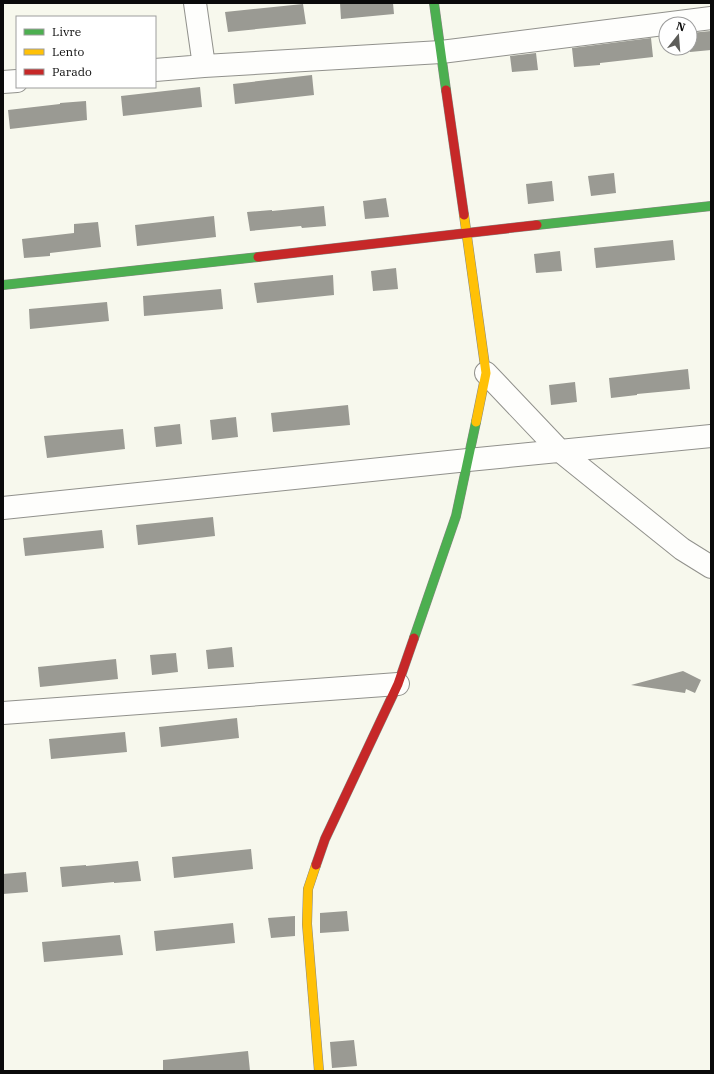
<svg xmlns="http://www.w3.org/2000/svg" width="714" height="1074" viewBox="0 0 714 1074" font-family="'IBM Plex Serif',serif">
<rect width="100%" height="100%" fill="#f7f8ed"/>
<!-- building -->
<path fill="#9a9a93" d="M 340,3 L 393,3 L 394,14 L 341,19 Z
M 303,4 L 306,24 L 228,32 L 225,12 Z
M 711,31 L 711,50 L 690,52 L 690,33 Z
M 651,38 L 653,57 L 600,63 L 600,65 L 574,67 L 572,48 Z
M 536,53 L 538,70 L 512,72 L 510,56 Z
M 312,75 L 314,95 L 235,104 L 233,84 Z
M 200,87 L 202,107 L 123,116 L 121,96 Z
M 86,101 L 87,120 L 10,129 L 8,110 L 60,104 L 60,103 Z
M 614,173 L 616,193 L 591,196 L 588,176 Z
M 552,181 L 554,201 L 528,204 L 526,184 Z
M 386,198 L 389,217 L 365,219 L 363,201 Z
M 324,206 L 326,226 L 302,228 L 301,226 L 250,231 L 247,212 L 272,210 L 272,211 Z
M 214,216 L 216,237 L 137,246 L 135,225 Z
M 98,222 L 101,247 L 50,253 L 50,256 L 24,258 L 22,239 L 74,233 L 74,224 Z
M 673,240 L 675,260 L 596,268 L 594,248 Z
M 560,251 L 562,271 L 536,273 L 534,254 Z
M 396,268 L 398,289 L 373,291 L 371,271 Z
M 333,275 L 334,295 L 257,303 L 254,283 Z
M 221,289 L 223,309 L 144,316 L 143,296 Z
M 107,302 L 109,321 L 30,329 L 29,309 Z
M 688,369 L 690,389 L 637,394 L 637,395 L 611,398 L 609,378 Z
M 575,382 L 577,402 L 551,405 L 549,385 Z
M 348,405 L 350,425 L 273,432 L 271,413 Z
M 236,417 L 238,437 L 212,440 L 210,420 Z
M 180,424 L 182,444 L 156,447 L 154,427 Z
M 123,429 L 125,449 L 47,458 L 44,436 Z
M 213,517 L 215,536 L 138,545 L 136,525 Z
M 102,530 L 104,548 L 25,556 L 23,538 Z
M 232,647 L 234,667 L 208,669 L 206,650 Z
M 176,653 L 178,672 L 152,675 L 150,655 Z
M 116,659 L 118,679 L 40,687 L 38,667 Z
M 683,671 L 701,680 L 695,693 L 686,689 L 685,693 L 631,685 Z
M 237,718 L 239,738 L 161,747 L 159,727 Z
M 125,732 L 127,752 L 51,759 L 49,739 Z
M 251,849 L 253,869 L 174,878 L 172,857 Z
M 138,861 L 141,881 L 114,883 L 114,882 L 62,887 L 60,867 L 86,865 L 86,866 Z
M 26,872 L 28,892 L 3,894 L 3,874 Z
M 347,911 L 349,931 L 320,933 L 320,913 Z
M 295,916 L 295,936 L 271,938 L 268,918 Z
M 233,923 L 235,943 L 156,951 L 154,931 Z
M 120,935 L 123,955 L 44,962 L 42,942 Z
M 354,1040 L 357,1066 L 332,1068 L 330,1042 Z
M 248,1051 L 250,1071 L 163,1071 L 163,1060 Z"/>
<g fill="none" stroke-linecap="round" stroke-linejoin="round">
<defs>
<path id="street" d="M 195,3 L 204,66
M 155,70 L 204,66 L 441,52 L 711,18
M 3,82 L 17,81
M 486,373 L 560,451 L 682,549 L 711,567
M 3,508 L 468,460 L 711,436
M 3,713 L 398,684"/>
<path id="fast" d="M 434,3 L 446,90
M 537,225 L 711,206
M 3,285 L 258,257
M 414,638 L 456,516 L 476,422"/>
<path id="slow" d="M 464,215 L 486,373 L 476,422
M 316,865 L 308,889 L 307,924 L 319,1071"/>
<path id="jam" d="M 446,90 L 464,215
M 258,257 L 537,225
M 316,865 L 325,839 L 398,684 L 414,638"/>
</defs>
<!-- street casing -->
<use href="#street" stroke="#91918c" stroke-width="24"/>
<!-- fast casing -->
<use href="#fast" stroke="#878883" stroke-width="10"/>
<!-- slow casing -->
<use href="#slow" stroke="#878883" stroke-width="10"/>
<!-- jam casing -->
<use href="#jam" stroke="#878883" stroke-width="10"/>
<!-- street -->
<use href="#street" stroke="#fefefc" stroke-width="22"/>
<!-- fast -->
<use href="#fast" stroke="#4caf50" stroke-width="9"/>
<!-- slow -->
<use href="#slow" stroke="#ffc107" stroke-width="9"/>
<!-- jam -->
<use href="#jam" stroke="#c62828" stroke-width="9"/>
</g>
<!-- border -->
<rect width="714" height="1074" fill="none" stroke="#0a0a0a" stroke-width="8"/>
<!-- legend -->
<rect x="16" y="16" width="140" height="72" fill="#ffffff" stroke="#9d9d9d"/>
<rect x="24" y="29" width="20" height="6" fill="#4caf50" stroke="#9d9d9d"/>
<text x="52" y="36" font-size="12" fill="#0a0a0a">Livre</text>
<rect x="24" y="49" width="20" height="6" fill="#ffc107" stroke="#9d9d9d"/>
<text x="52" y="56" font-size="12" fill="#0a0a0a">Lento</text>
<rect x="24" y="69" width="20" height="6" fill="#c62828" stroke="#9d9d9d"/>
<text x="52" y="76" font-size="12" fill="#0a0a0a">Parado</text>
<!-- north arrow -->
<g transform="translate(678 36) rotate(17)"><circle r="19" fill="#ffffff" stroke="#9d9d9d"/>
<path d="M0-3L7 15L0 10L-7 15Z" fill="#5d5d59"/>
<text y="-6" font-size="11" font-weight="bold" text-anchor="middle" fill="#0a0a0a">N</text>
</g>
</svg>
